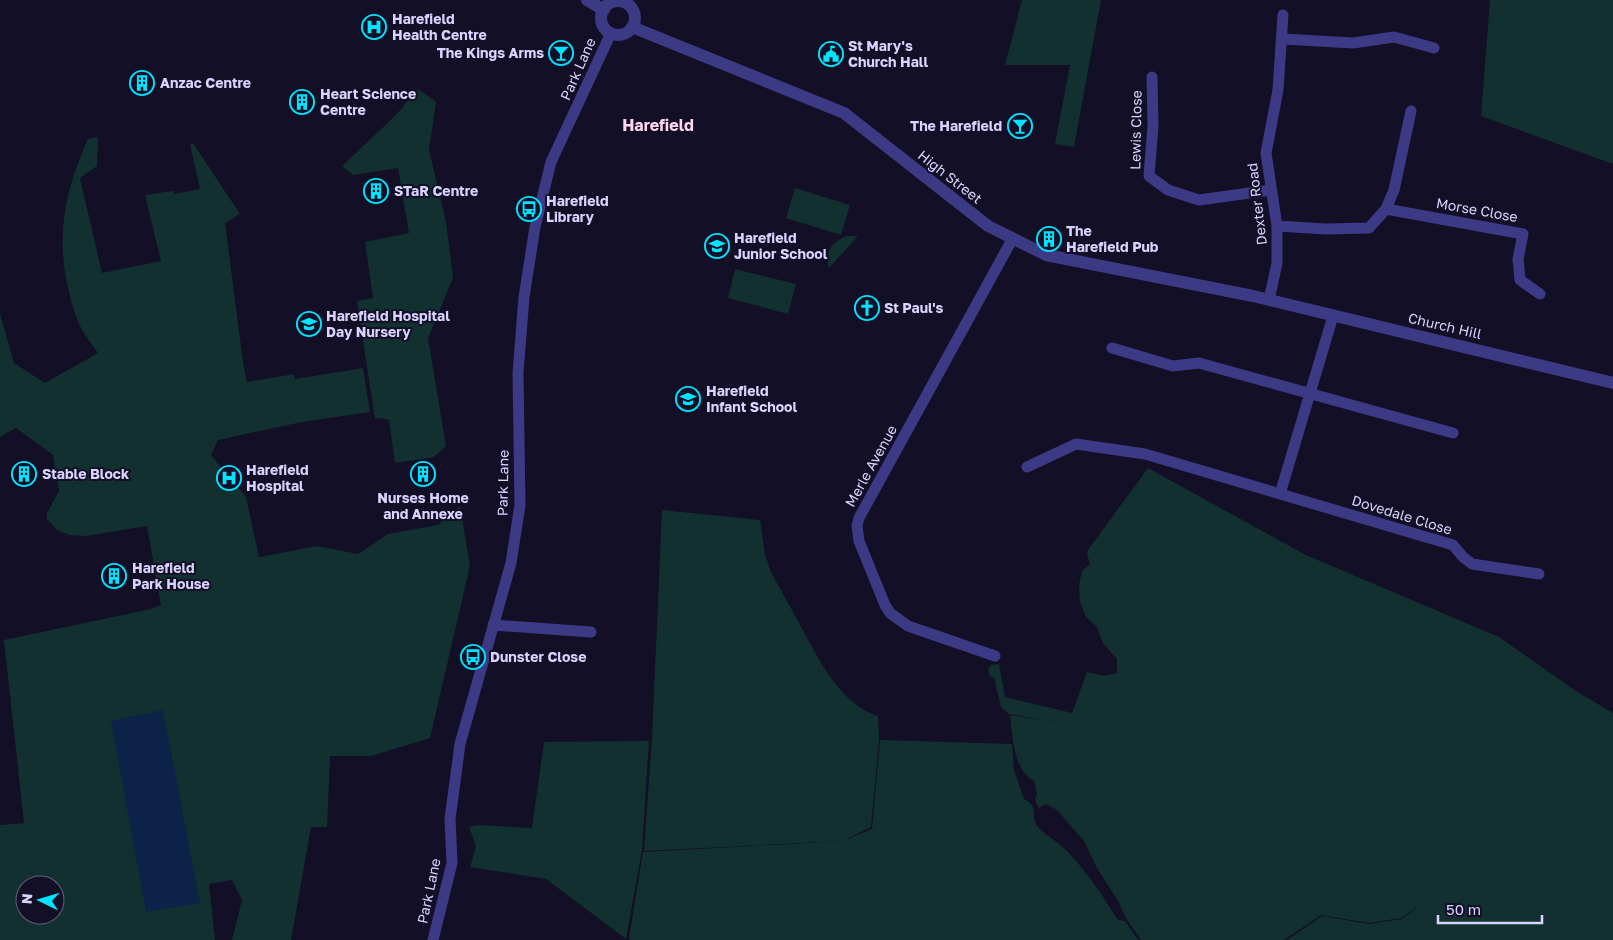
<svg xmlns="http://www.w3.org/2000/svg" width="1613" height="940" viewBox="0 0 1613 940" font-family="'Golos Text',sans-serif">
<rect width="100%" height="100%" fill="#130f26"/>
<!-- green -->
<path fill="#12302f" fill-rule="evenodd" d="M 1022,0 L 1101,0 L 1074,147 L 1055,144 L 1070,65 L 1005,65 Z
M 1490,0 L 1613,0 L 1613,164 L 1481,116 Z
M 418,89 L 436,102 L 429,150 L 446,222 L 453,278 L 428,338 L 446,446 L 434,457 L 395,463 L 389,420 L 381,418 L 375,419 L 357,301 L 373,298 L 365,242 L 409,233 L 398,168 L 353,175 L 342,166 L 396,115 Z
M 98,137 L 97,166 L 80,178 L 102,273 L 161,261 L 145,195 L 173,191 L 174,194 L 200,189 L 190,144 L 193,143 L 240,214 L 225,223 L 243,362 L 247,382 L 294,374 L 295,379 L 363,368 L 370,412 L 302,422 L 218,440 L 211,455 L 246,497 L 259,557 L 317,546 L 358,554 L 388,534 L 438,525 L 460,506 L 470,566 L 430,738 L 371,756 L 330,756 L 327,827 L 311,827 L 291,940 L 232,940 L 242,900 L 232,880 L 209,884 L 215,940 L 0,940 L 0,825 L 24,823 L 4,640 L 151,609 L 161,605 L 147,526 L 86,536 L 69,535 L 57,530 L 47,519 L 47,513 L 59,491 L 53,455 L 16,428 L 0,437 L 0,314 L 14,363 L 45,383 L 98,353 C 94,347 89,341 85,335 C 77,322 72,306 69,292 C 55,237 65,190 88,139 ZM 25,885 L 55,885 L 55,915 L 25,915 Z
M 795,188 L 850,205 L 841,235 L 786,218 Z
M 846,236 L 858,236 L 829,268 C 824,252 831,243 846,236 Z
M 735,269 L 796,284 L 788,314 L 728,298 Z
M 1148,468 L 1306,555 L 1499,637 L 1573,689 L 1613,713 L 1613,940 L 1287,940 L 1322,916 L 1369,924 L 1402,919 L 1422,904 L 1401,918 L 1369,923 L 1321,915 L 1284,940 L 1141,940 L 1126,918 L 1118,901 L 1097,868 L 1084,841 L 1057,810 L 1046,804 L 1039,808 L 1035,800 L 1037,793 L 1034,781 C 1013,770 1013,737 1010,715 L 1056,722 L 1009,714 L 1001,707 L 994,678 L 990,676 L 988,668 L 991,665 L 999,664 L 1005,697 L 1072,713 L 1087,672 L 1104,676 L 1117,673 L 1117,659 L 1103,643 L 1097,627 L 1086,617 L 1080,602 L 1079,585 L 1082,571 L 1090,564 L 1087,554 L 1088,550 Z
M 662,510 L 760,520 L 765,555 L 771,572 C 780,589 790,606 799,623 C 818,657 838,703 878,716 L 879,740 L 871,827 L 843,841 L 644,851 L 652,738 Z
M 880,740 L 1012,744 L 1014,770 L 1024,799 C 1041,808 1029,816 1038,827 C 1046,836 1057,841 1065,849 C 1086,870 1102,895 1118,920 L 1125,921 L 1138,940 L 631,940 L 629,938 L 643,852 L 843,841 L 872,829 Z
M 649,741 L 642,850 L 626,939 L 546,879 L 470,867 L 476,846 L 469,827 L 479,825 L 532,828 L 544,742 Z"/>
<!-- water -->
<path fill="#0c2248" d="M 163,710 L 200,903 L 146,912 L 111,721 Z"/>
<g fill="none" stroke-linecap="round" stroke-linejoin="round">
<!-- minor -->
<path stroke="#3d3a85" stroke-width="11" d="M 1283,39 L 1353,43 L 1394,37 L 1434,48
M 1152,77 L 1153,126 L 1149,176 L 1168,190 L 1199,200 L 1271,190
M 1386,209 L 1523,234 L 1518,259 L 1520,280 L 1540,294
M 1277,226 L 1326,229 L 1369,228 L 1386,209 L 1394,190 L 1411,111
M 1269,300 L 1277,263 L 1277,226 L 1266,153 L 1278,90 L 1283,15
M 1112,348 L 1173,366 L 1199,363 L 1453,433
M 1027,467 L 1076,444 L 1145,454 L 1453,545 L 1463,557 L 1472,564 L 1539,574
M 1280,494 L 1333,316
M 493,625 L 591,632
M 995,656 L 908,626 L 890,613 L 885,605 L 859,541 L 857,526 L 859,518 L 1013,238
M 433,940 L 452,863 L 450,819 L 460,744 L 511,563 L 520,505 L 518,373 L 524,297 L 535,227 L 551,162 L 611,33"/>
<!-- tertiary -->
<path stroke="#3d3a85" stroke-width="12" d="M 587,0 L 604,10
M601 18a17 17 0 1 1 34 0a17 17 0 1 1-34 0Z
M 632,27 L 844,113 L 988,226 L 1046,255 L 1253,296 L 1613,383"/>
</g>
<!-- icons -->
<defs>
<symbol id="hospital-ring" viewBox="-11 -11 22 22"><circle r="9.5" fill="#130f26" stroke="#00e5ff" stroke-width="1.5"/><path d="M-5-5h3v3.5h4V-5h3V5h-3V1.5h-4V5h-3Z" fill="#00e5ff"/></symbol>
<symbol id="bar-ring" viewBox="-11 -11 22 22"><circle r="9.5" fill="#130f26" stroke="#00e5ff" stroke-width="1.5"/><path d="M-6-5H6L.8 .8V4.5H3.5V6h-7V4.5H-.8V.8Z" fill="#00e5ff"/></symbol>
<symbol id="civic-ring" viewBox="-11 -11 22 22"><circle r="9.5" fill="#130f26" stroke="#00e5ff" stroke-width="1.5"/><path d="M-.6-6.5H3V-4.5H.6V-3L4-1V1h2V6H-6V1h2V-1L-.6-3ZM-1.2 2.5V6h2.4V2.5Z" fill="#00e5ff"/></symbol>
<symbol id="building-ring" viewBox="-11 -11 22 22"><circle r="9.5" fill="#130f26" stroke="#00e5ff" stroke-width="1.5"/><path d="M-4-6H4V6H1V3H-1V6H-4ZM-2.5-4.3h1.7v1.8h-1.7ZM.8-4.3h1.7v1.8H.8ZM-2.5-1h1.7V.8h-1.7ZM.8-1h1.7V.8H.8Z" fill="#00e5ff"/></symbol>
<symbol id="bus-ring" viewBox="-11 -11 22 22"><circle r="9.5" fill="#130f26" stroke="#00e5ff" stroke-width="1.5"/><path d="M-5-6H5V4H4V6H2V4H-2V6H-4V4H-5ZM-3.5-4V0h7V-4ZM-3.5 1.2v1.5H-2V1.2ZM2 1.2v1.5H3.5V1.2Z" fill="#00e5ff"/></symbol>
<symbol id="school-ring" viewBox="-11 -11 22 22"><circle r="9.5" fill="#130f26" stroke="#00e5ff" stroke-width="1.5"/><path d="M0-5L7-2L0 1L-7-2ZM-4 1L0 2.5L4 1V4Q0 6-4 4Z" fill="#00e5ff"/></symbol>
<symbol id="church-ring" viewBox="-11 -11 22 22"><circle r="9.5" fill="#130f26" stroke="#00e5ff" stroke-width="1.5"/><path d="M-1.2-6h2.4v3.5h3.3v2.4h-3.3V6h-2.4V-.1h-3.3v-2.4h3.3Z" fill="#00e5ff"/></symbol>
</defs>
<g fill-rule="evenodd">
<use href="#hospital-ring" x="360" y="13" width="28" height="28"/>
<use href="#bar-ring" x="547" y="39" width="28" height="28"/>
<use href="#civic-ring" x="817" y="40" width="28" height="28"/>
<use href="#building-ring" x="128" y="69" width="28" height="28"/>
<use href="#building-ring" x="288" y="88" width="28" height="28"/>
<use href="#bar-ring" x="1006" y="112" width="28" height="28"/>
<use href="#building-ring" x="362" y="177" width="28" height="28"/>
<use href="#bus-ring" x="515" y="195" width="28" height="28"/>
<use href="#building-ring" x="1035" y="225" width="28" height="28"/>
<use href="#school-ring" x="703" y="232" width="28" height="28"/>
<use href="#church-ring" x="853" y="294" width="28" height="28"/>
<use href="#school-ring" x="295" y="310" width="28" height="28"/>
<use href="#school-ring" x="674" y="385" width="28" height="28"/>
<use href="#building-ring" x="10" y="460" width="28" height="28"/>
<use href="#building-ring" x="409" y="460" width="28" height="28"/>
<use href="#hospital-ring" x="215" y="464" width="28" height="28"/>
<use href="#building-ring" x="100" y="562" width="28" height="28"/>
<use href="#bus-ring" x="459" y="643" width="28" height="28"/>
</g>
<g text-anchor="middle" stroke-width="4" stroke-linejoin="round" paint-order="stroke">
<!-- poi labels -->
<g font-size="14" font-weight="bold" fill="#d9d4ff" stroke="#130f26" text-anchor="start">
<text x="392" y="24">Harefield<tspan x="392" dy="16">Health Centre</tspan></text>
<text x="848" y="51">St Mary's<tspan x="848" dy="16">Church Hall</tspan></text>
<text x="544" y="58" text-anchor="end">The Kings Arms</text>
<text x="160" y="88">Anzac Centre</text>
<text x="320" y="99">Heart Science<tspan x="320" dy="16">Centre</tspan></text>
<text x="1002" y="131" text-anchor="end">The Harefield</text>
<text x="394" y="196">STaR Centre</text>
<text x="546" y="206">Harefield<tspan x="546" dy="16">Library</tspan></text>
<text x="1066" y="236">The<tspan x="1066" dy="16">Harefield Pub</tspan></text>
<text x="734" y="243">Harefield<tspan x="734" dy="16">Junior School</tspan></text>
<text x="884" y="313">St Paul's</text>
<text x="326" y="321">Harefield Hospital<tspan x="326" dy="16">Day Nursery</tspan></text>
<text x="706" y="396">Harefield<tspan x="706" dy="16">Infant School</tspan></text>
<text x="246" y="475">Harefield<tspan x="246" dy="16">Hospital</tspan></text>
<text x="42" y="479">Stable Block</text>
<text x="423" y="503" text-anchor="middle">Nurses Home<tspan x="423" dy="16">and Annexe</tspan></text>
<text x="132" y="573">Harefield<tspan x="132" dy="16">Park House</tspan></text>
<text x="490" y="662">Dunster Close</text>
</g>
<!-- street labels -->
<g font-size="14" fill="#d9d4ff" stroke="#130f26">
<text transform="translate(578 69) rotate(-66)" y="5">Park Lane</text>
<text transform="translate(1136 130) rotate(-89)" y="5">Lewis Close</text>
<text transform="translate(950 177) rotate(38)" y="5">High Street</text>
<text transform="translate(1257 204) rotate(-97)" y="5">Dexter Road</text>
<text transform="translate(1477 210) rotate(10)" y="5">Morse Close</text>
<text transform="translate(1445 326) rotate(13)" y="5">Church Hill</text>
<text transform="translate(871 466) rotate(-61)" y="5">Merle Avenue</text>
<text transform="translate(503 483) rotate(-89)" y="5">Park Lane</text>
<text transform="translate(1402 515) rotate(17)" y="5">Dovedale Close</text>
<text transform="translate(429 891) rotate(-78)" y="5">Park Lane</text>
</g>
<!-- quarter labels -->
<g font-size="16" font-weight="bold" fill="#ffd6f0" stroke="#130f26">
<text x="658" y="131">Harefield</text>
</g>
</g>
<!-- north arrow -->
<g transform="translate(40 900) rotate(275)"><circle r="24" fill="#130f26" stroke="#625e7d"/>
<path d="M0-4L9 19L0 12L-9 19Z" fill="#00e5ff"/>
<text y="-8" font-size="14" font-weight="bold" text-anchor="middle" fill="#d9d4ff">N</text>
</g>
<!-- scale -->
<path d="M1438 915v8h104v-8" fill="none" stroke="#d9d4ff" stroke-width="2.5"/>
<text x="1446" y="915" font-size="15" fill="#d9d4ff" stroke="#130f26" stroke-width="4" paint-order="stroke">50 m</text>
</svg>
